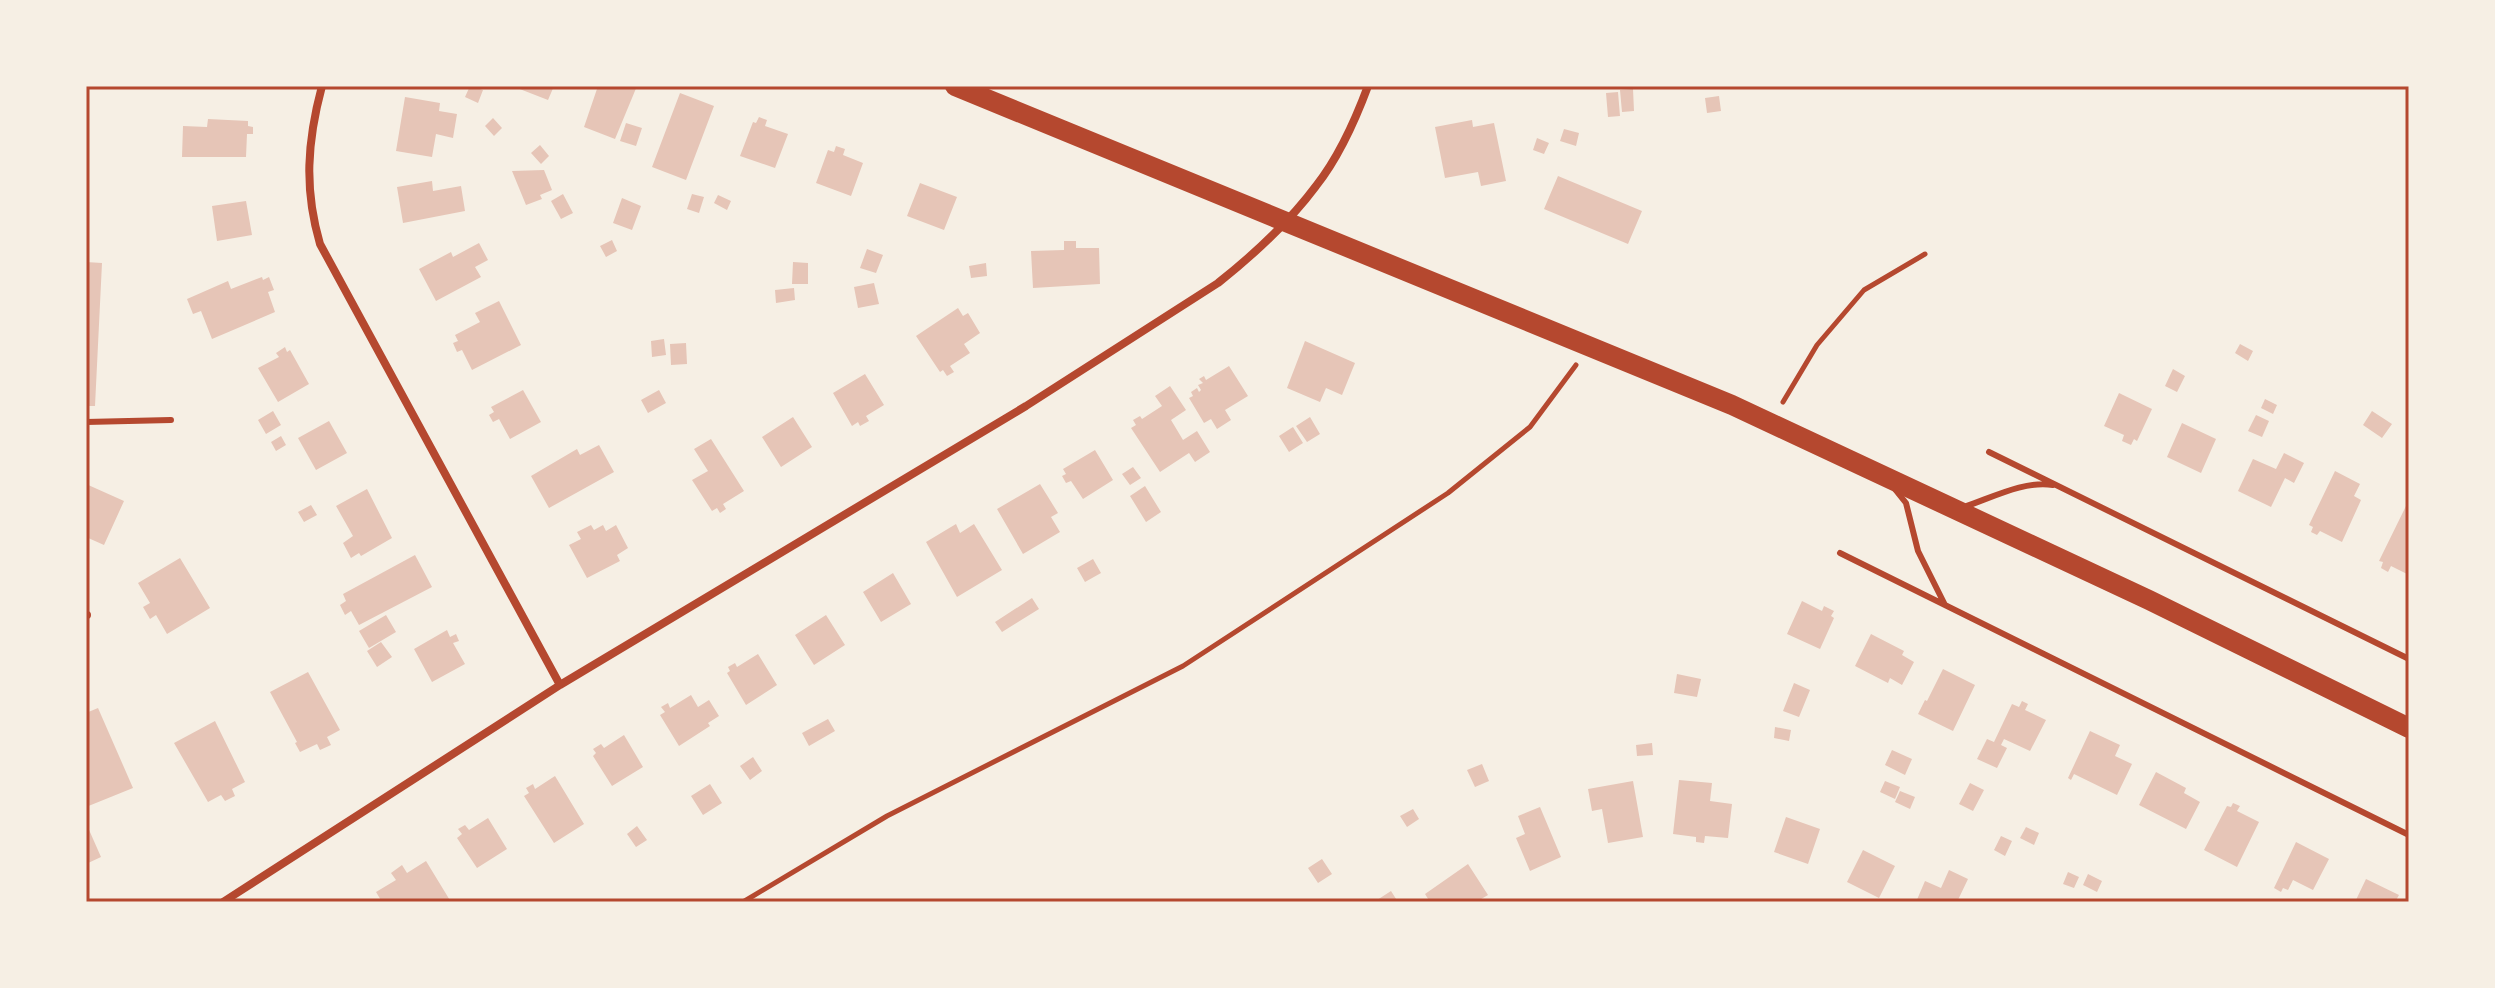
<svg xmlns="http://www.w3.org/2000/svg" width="2495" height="988" viewBox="0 0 2495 988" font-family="'Space Grotesk',sans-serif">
<rect width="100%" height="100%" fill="#f6efe4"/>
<!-- building -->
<path fill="#e6c5b7" d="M 470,86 L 483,90 L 478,103 L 465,97 Z
M 512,86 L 554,86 L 548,100 Z
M 598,86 L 637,86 L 615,139 L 584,127 Z
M 1633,89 L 1634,111 L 1622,112 L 1620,90 Z
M 1618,92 L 1620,116 L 1608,117 L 1606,93 Z
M 680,93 L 714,106 L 686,180 L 652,167 Z
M 1719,96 L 1721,111 L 1707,113 L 1705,98 Z
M 405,97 L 440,103 L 439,111 L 457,114 L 453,138 L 436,134 L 432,157 L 396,151 Z
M 759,117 L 767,120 L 765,126 L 788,134 L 775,168 L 740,156 L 753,122 L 756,123 Z
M 493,118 L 502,128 L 494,136 L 485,126 Z
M 208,119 L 248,121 L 248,126 L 253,127 L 253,134 L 247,134 L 246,157 L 182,157 L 183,126 L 207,127 Z
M 1472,120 L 1473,127 L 1494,123 L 1506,181 L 1481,186 L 1478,172 L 1445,178 L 1435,127 Z
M 626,123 L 642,128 L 636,146 L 620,141 Z
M 1564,129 L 1579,133 L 1576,146 L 1560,141 Z
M 1537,138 L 1549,143 L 1544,154 L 1533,150 Z
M 540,145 L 549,156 L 541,164 L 531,153 Z
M 836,146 L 845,149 L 843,155 L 863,163 L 851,196 L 816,183 L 828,150 L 834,152 Z
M 544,170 L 552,190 L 540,195 L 542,199 L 526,205 L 512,171 Z
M 1558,176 L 1642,211 L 1628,244 L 1544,209 Z
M 432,181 L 433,191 L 461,186 L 465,211 L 403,223 L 397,187 Z
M 920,183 L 957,197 L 944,230 L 907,216 Z
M 563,194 L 573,213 L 561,219 L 551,201 Z
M 692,194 L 704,197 L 699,213 L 687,209 Z
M 718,195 L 731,201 L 727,210 L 714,203 Z
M 622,198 L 641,206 L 632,230 L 613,223 Z
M 246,201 L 252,235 L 217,241 L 212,206 Z
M 612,240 L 617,251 L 606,257 L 600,246 Z
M 1064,241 L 1076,241 L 1076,248 L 1099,248 L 1100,284 L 1033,288 L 1031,251 L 1064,250 Z
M 479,243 L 488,260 L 475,267 L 481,277 L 436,301 L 419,269 L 451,252 L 453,257 Z
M 867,249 L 883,255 L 876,273 L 860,268 Z
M 86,262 L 102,263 L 95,406 L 86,406 Z
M 793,262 L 808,263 L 808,284 L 792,284 Z
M 986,263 L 987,276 L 971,278 L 969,266 Z
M 262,277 L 263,280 L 269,277 L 274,290 L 268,292 L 275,312 L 212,339 L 201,311 L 193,314 L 187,299 L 228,281 L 231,289 Z
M 874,283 L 879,304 L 858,308 L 854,287 Z
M 794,288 L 795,300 L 776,303 L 775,290 Z
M 499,301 L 521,345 L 472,370 L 462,350 L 457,352 L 453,343 L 458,341 L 455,335 L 480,322 L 475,313 Z
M 958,308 L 963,316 L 968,313 L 980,333 L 964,344 L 970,353 L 950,366 L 954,372 L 947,376 L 943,370 L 940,372 L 916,336 Z
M 664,339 L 666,355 L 652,357 L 651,341 Z
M 1305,341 L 1355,363 L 1342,395 L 1326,388 L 1320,402 L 1287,388 Z
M 686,343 L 687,364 L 671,365 L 670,344 Z
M 2240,344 L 2253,351 L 2248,361 L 2235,353 Z
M 285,347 L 287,352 L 290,350 L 309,384 L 278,402 L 258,368 L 279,357 L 276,353 Z
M 1229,366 L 1248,396 L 1225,410 L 1231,420 L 1217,429 L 1211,419 L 1204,423 L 1189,398 L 1193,396 L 1191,392 L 1197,388 L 1199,392 L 1201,390 L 1198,385 L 1203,383 L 1199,379 L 1204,376 L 1206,380 Z
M 2173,369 L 2185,376 L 2177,392 L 2165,386 Z
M 865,374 L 884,405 L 866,416 L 869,421 L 860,426 L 858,422 L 852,426 L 833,393 Z
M 1170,386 L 1186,410 L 1171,420 L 1183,440 L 1197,431 L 1210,452 L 1195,462 L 1189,453 L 1160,472 L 1131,428 L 1136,425 L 1133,420 L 1140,416 L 1142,419 L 1162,406 L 1155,396 Z
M 523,390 L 541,422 L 510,439 L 499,419 L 493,422 L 489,415 L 494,412 L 491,407 Z
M 659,390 L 666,403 L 648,413 L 641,400 Z
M 2119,393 L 2152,409 L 2137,441 L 2134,439 L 2131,445 L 2122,441 L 2124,435 L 2104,426 Z
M 2265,399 L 2277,405 L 2273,414 L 2261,408 Z
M 273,411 L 281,425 L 266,434 L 258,420 Z
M 2372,411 L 2392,424 L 2382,438 L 2363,425 Z
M 2256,415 L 2269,421 L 2262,437 L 2248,431 Z
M 793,417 L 812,447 L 781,467 L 762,437 Z
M 1310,417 L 1320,434 L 1307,442 L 1296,426 Z
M 329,421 L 347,453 L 316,470 L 298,438 Z
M 2182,423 L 2216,439 L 2201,473 L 2167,457 Z
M 1293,427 L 1303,443 L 1289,452 L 1279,436 Z
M 281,436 L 286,445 L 276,451 L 271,442 Z
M 711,439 L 744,491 L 723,504 L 726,509 L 720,513 L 717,508 L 712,511 L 692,480 L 708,471 L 694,449 Z
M 599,445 L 614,472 L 549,508 L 531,476 L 577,449 L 580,455 Z
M 1095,450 L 1113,480 L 1083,499 L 1071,481 L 1066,483 L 1062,476 L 1066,474 L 1063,469 Z
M 2284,453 L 2304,463 L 2294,483 L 2285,478 L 2271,507 L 2238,491 L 2253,459 L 2276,469 Z
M 1133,467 L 1141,478 L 1130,485 L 1122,474 Z
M 2335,471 L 2360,484 L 2354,496 L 2361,500 L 2342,542 L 2320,531 L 2317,535 L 2311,532 L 2313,527 L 2309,525 Z
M 86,484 L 124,501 L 104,545 L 86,537 Z
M 1040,484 L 1058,513 L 1051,517 L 1060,532 L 1023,554 L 997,509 Z
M 1145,486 L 1161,512 L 1146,522 L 1130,496 Z
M 367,489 L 392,538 L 361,556 L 359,553 L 351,558 L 343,543 L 353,536 L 336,506 Z
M 311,505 L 317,515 L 304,522 L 298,512 Z
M 2406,506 L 2409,507 L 2409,575 L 2391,566 L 2388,572 L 2381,568 L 2383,562 L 2379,561 Z
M 956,524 L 960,533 L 974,524 L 1002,570 L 957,597 L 926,542 Z
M 591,525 L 594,530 L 603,525 L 606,531 L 616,525 L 628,548 L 617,555 L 620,561 L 587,578 L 569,545 L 581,539 L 577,532 Z
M 415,555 L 432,587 L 359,625 L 351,611 L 345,615 L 340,605 L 346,601 L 343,594 Z
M 180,558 L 210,608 L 167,634 L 156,615 L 150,619 L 143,607 L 150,603 L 138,583 Z
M 1093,559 L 1101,573 L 1085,582 L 1077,568 Z
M 893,573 L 911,604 L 881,622 L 863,592 Z
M 1032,598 L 1039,609 L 1002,632 L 995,622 Z
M 1802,601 L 1822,611 L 1824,606 L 1834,611 L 1831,616 L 1834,618 L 1820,649 L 1787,634 Z
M 386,615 L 396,632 L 369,648 L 359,631 Z
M 826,615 L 845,645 L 814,665 L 795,635 Z
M 447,630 L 450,637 L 456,634 L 459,641 L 453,643 L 465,664 L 432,682 L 414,649 Z
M 1871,634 L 1904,651 L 1902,655 L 1914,662 L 1902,685 L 1890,678 L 1888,683 L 1855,666 Z
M 381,642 L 392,657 L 377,667 L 367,651 Z
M 758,654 L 777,685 L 746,705 L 727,673 L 730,671 L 728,667 L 735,663 L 737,667 Z
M 1943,669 L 1975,685 L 1953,731 L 1918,714 L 1925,700 L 1927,701 Z
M 308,672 L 340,730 L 327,737 L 331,745 L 320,750 L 317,744 L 300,752 L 295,743 L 297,742 L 270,692 Z
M 1677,674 L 1701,679 L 1697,697 L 1674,693 Z
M 1794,683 L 1810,690 L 1799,717 L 1783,711 Z
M 691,695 L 698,707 L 709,700 L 719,716 L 708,723 L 710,726 L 679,746 L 660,715 L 665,712 L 661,707 L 668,703 L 670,708 Z
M 2022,701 L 2028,704 L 2025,710 L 2046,720 L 2030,751 L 2004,739 L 2001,745 L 2007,748 L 1997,768 L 1977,759 L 1987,739 L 1994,742 L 2012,704 L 2019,707 Z
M 98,708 L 133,788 L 86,807 L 86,713 Z
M 828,719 L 835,731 L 809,746 L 802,733 Z
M 215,721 L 245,782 L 232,789 L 235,796 L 225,801 L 221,795 L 208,802 L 174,743 Z
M 1775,727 L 1791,730 L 1789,741 L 1774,738 Z
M 2090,731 L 2120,745 L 2115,756 L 2132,764 L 2117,795 L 2074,774 L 2071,780 L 2068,778 Z
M 624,735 L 643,767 L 612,786 L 593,756 L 596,753 L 593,749 L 601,744 L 604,748 Z
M 1652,743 L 1653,755 L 1637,756 L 1636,745 Z
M 1892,750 L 1912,759 L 1905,775 L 1885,765 Z
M 753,757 L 762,771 L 750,780 L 740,766 Z
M 1482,764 L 1489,781 L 1475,787 L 1467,770 Z
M 2156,772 L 2186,788 L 2184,793 L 2200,802 L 2186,829 L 2139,805 Z
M 555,776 L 584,824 L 554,843 L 524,796 L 529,793 L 526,788 L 533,784 L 535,789 Z
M 1679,780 L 1712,783 L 1710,801 L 1732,804 L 1728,838 L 1705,836 L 1704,843 L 1696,842 L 1696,837 L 1673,834 Z
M 1633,781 L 1643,837 L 1608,843 L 1602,809 L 1592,811 L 1588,789 Z
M 1885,781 L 1900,787 L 1895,799 L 1880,792 Z
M 1970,783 L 1984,790 L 1973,811 L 1959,804 Z
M 710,784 L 722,803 L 703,815 L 691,796 Z
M 1900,791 L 1915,797 L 1910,809 L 1895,802 Z
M 2233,803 L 2240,806 L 2237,811 L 2259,822 L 2237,867 L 2204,850 L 2227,806 L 2231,807 Z
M 1540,807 L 1561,857 L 1530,871 L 1516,838 L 1525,834 L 1518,816 Z
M 1413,809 L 1419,819 L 1407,827 L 1400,816 Z
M 1786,817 L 1820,829 L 1808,864 L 1774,852 Z
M 488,818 L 507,849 L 477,868 L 457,838 L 462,834 L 458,829 L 465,825 L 469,830 Z
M 86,823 L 101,857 L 86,864 Z
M 637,826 L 647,840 L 636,847 L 627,834 Z
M 2026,827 L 2039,833 L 2034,845 L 2020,838 Z
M 2001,836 L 2012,841 L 2005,856 L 1994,850 Z
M 2296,842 L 2329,859 L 2313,890 L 2293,880 L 2288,890 L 2283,888 L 2281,892 L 2274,888 Z
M 1863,850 L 1895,866 L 1879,898 L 1847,882 Z
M 1322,859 L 1332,874 L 1318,883 L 1308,868 Z
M 426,861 L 451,902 L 382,902 L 376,892 L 396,880 L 391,873 L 402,865 L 407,873 Z
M 1468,864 L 1488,895 L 1476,902 L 1430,902 L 1425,894 Z
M 1949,870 L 1968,879 L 1957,902 L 1916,902 L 1925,881 L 1941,888 Z
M 2068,872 L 2079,877 L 2074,888 L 2063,884 Z
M 2088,874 L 2102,881 L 2097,892 L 2083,885 Z
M 2366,879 L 2399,895 L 2395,902 L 2355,902 Z
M 1391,891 L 1398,902 L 1374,902 Z"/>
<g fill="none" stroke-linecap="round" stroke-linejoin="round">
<!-- path -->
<path stroke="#b5482f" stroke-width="5" d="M 1783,402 L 1817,345 L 1864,290 L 1925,254
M 743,902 L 887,816 L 1183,666 L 1448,493 L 1530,427 L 1576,365"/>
<!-- service -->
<path stroke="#b5482f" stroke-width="6" d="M 86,422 L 171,420
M 1989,452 L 2409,659
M 1894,488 L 1906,503 L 1918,551 L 1945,605
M 1964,507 C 1991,498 2025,480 2053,485
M 1840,553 L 2409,835"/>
<!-- minor -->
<path stroke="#b5482f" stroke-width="8" d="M 322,86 C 307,142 304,189 320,244 L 560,685
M 86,615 L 87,615
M 223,902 L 560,685 L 1026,406 L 1218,283 C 1252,256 1290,221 1316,186 C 1339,157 1355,121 1368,86"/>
<!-- primary -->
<path stroke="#b5482f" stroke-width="20" d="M 955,86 L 1732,405 L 2149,600 L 2409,728"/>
</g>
<!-- border -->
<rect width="2495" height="988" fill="none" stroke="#f6efe4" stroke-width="176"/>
<rect x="88" y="88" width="2319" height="812" fill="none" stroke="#b5482f" stroke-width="3"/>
</svg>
